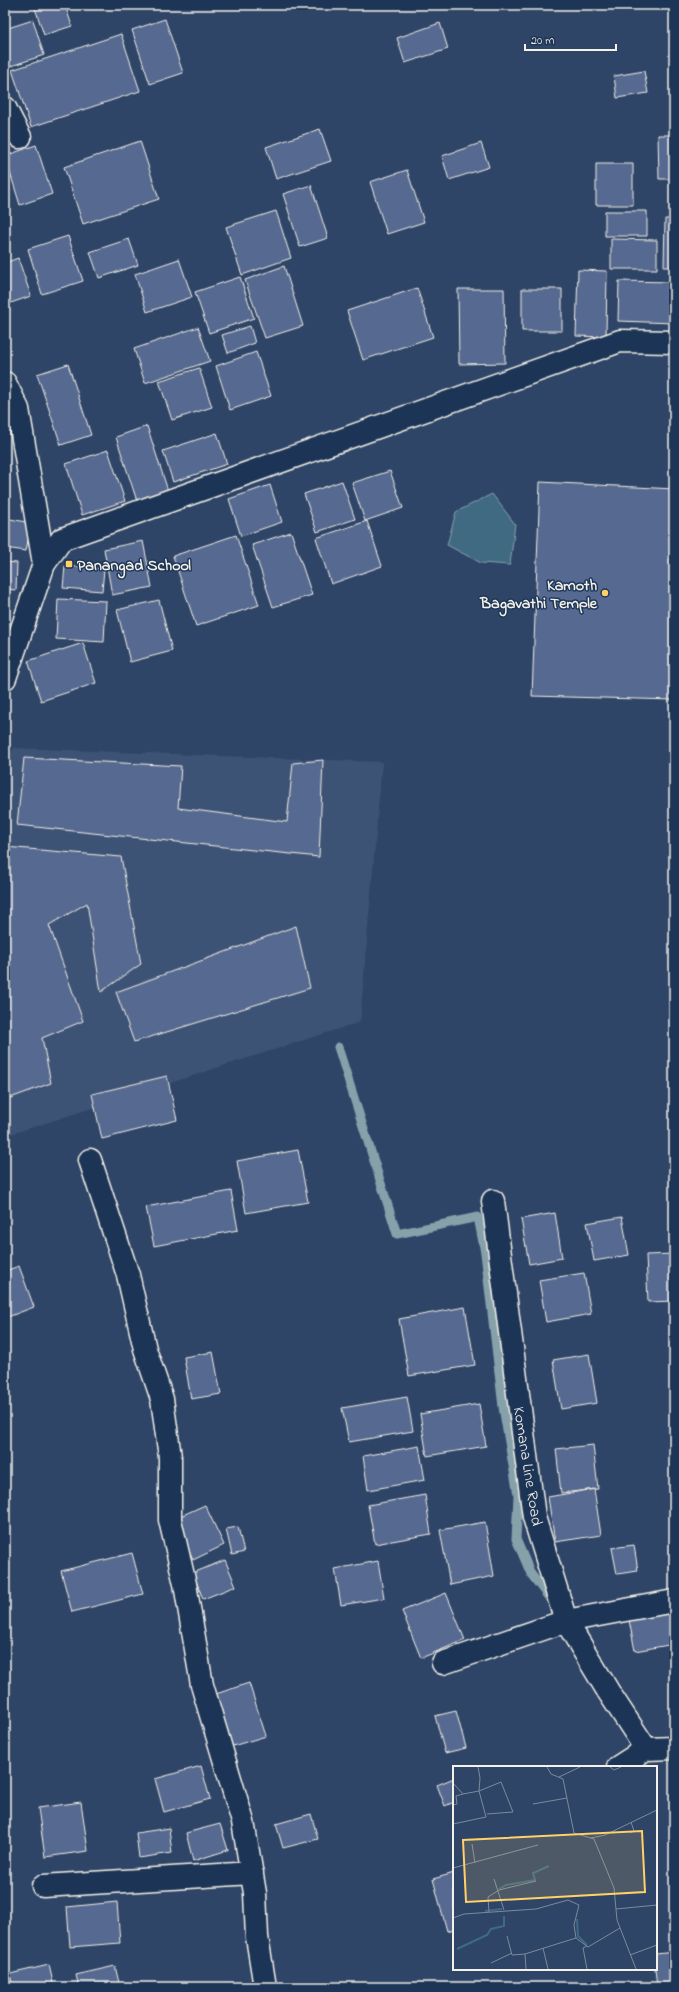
<svg xmlns="http://www.w3.org/2000/svg" width="679" height="1992" viewBox="0 0 679 1992" font-family="'Indie Flower',sans-serif">
<rect width="100%" height="100%" fill="#2e4568"/>
<filter id="ink" filterUnits="userSpaceOnUse"><feTurbulence type="fractalNoise" baseFrequency=".025" numOctaves="2"/><feDisplacementMap in="SourceGraphic" scale="8" xChannelSelector="R" yChannelSelector="G"/><feConvolveMatrix kernelMatrix="1 2 1 2 8 2 1 2 1" color-interpolation-filters="sRGB"/></filter>
<g filter="url(#ink)">
<!-- built -->
<path fill="#3e5376" d="M 14,748 L 382,762 L 360,1022 L 5,1136 L 5,764 Z"/>
<!-- water -->
<path fill="#3f6b82" stroke="#87a1ab" d="M 492,494 L 515,524 L 510,565 L 481,563 L 447,545 L 456,512 Z"/>
<g fill="none" stroke-linecap="round" stroke-linejoin="round">
<!-- stream -->
<path stroke="#87a1ab" stroke-width="9" d="M 338,1047 L 397,1234 L 478,1217 L 485,1253 L 503,1407 L 518,1495 L 516,1539 L 531,1574 L 553,1603"/>
</g>
<!-- building -->
<path fill="#566990" stroke="#f4f1e8" d="M 34,5 L 65,5 L 72,26 L 44,35 Z
M 165,19 L 183,73 L 150,84 L 132,30 Z
M 33,20 L 44,55 L 5,68 L 5,29 Z
M 440,23 L 448,49 L 405,63 L 397,38 Z
M 121,34 L 140,91 L 31,127 L 12,70 Z
M 644,71 L 648,93 L 617,98 L 614,76 Z
M 320,129 L 331,161 L 276,179 L 266,147 Z
M 658,135 L 674,135 L 674,179 L 659,179 Z
M 140,141 L 159,199 L 83,224 L 64,167 Z
M 481,143 L 489,167 L 449,180 L 442,156 Z
M 36,145 L 52,194 L 20,205 L 5,156 Z
M 596,164 L 633,164 L 633,205 L 596,205 Z
M 407,170 L 424,222 L 387,234 L 370,182 Z
M 311,185 L 328,238 L 300,247 L 283,194 Z
M 276,211 L 291,258 L 242,275 L 226,227 Z
M 605,211 L 647,211 L 647,236 L 605,236 Z
M 665,219 L 674,219 L 674,267 L 664,267 Z
M 68,236 L 83,281 L 42,294 L 28,249 Z
M 129,239 L 138,265 L 99,278 L 90,252 Z
M 611,239 L 657,240 L 657,269 L 611,269 Z
M 18,258 L 31,296 L 5,305 L 5,263 Z
M 179,259 L 192,297 L 147,312 L 135,274 Z
M 284,266 L 303,326 L 265,338 L 245,280 Z
M 578,270 L 607,271 L 606,337 L 576,336 Z
M 240,277 L 254,318 L 209,333 L 195,292 Z
M 619,281 L 674,282 L 674,323 L 618,321 Z
M 417,288 L 433,337 L 363,360 L 347,311 Z
M 458,289 L 504,289 L 505,363 L 459,364 Z
M 522,289 L 562,289 L 562,331 L 522,331 Z
M 250,326 L 255,343 L 228,353 L 222,335 Z
M 198,327 L 210,361 L 145,383 L 134,349 Z
M 256,352 L 271,396 L 230,410 L 216,366 Z
M 68,364 L 91,435 L 61,445 L 37,374 Z
M 199,368 L 212,407 L 172,420 L 159,381 Z
M 147,426 L 169,494 L 138,504 L 116,437 Z
M 217,433 L 227,464 L 173,482 L 163,451 Z
M 108,450 L 125,501 L 82,515 L 66,464 Z
M 390,471 L 403,508 L 365,521 L 352,483 Z
M 342,481 L 355,519 L 317,532 L 304,494 Z
M 540,482 L 674,489 L 674,700 L 532,696 Z
M 270,485 L 282,522 L 241,536 L 229,499 Z
M 5,518 L 31,523 L 26,551 L 5,548 Z
M 367,521 L 382,566 L 331,584 L 316,538 Z
M 291,532 L 312,595 L 273,607 L 252,545 Z
M 236,535 L 259,605 L 196,626 L 173,556 Z
M 143,541 L 152,587 L 112,595 L 104,549 Z
M 5,562 L 17,563 L 16,590 L 5,589 Z
M 65,566 L 104,569 L 102,591 L 63,588 Z
M 58,599 L 106,601 L 104,642 L 56,639 Z
M 159,600 L 172,651 L 130,662 L 117,610 Z
M 83,643 L 96,683 L 41,701 L 28,661 Z
M 24,758 L 181,766 L 178,808 L 287,822 L 293,763 L 323,760 L 319,857 L 17,825 Z
M 5,847 L 121,857 L 141,964 L 101,992 L 87,903 L 49,925 L 83,1021 L 42,1038 L 51,1083 L 5,1100 Z
M 296,926 L 310,988 L 134,1042 L 116,992 Z
M 167,1076 L 177,1120 L 102,1139 L 92,1094 Z
M 298,1150 L 308,1202 L 246,1213 L 237,1161 Z
M 231,1191 L 238,1230 L 154,1246 L 146,1207 Z
M 555,1213 L 562,1258 L 529,1264 L 521,1219 Z
M 622,1217 L 629,1255 L 594,1261 L 587,1223 Z
M 674,1254 L 674,1301 L 648,1302 L 646,1255 Z
M 19,1266 L 34,1307 L 5,1318 L 5,1271 Z
M 584,1273 L 591,1314 L 546,1322 L 539,1280 Z
M 465,1307 L 475,1365 L 409,1376 L 399,1319 Z
M 213,1352 L 221,1394 L 191,1399 L 184,1357 Z
M 589,1354 L 597,1403 L 561,1409 L 553,1360 Z
M 407,1397 L 413,1431 L 349,1442 L 342,1408 Z
M 479,1404 L 486,1446 L 427,1456 L 420,1414 Z
M 593,1445 L 598,1489 L 561,1493 L 556,1449 Z
M 419,1446 L 425,1480 L 368,1490 L 363,1456 Z
M 594,1489 L 601,1535 L 555,1542 L 548,1497 Z
M 425,1495 L 431,1534 L 375,1544 L 368,1505 Z
M 205,1505 L 224,1545 L 193,1560 L 174,1519 Z
M 485,1522 L 494,1576 L 450,1585 L 440,1530 Z
M 238,1527 L 244,1552 L 232,1555 L 226,1529 Z
M 634,1545 L 638,1571 L 617,1574 L 612,1548 Z
M 132,1553 L 143,1594 L 72,1612 L 61,1571 Z
M 225,1560 L 236,1586 L 203,1599 L 193,1573 Z
M 378,1561 L 384,1598 L 341,1605 L 335,1569 Z
M 446,1593 L 465,1640 L 421,1658 L 402,1611 Z
M 674,1612 L 674,1644 L 635,1651 L 629,1620 Z
M 249,1683 L 266,1736 L 226,1748 L 210,1696 Z
M 456,1711 L 466,1748 L 445,1753 L 435,1716 Z
M 201,1766 L 210,1799 L 164,1812 L 155,1779 Z
M 454,1778 L 454,1802 L 445,1806 L 437,1785 Z
M 81,1802 L 88,1851 L 45,1857 L 38,1808 Z
M 311,1814 L 318,1839 L 283,1848 L 276,1824 Z
M 220,1824 L 228,1850 L 193,1861 L 186,1833 Z
M 169,1828 L 172,1853 L 139,1858 L 136,1833 Z
M 454,1873 L 454,1929 L 447,1931 L 433,1879 Z
M 117,1902 L 120,1943 L 70,1947 L 67,1907 Z
M 674,1952 L 674,1987 L 657,1987 L 655,1969 L 656,1954 Z
M 49,1965 L 54,1987 L 13,1987 L 10,1974 Z
M 115,1966 L 120,1987 L 79,1987 L 76,1975 Z
M 230,1983 L 230,1987 L 194,1987 L 194,1986 Z"/>
<g fill="none" stroke-linecap="round" stroke-linejoin="round">
<defs>
<path id="street" d="M 5,108 L 20,137
M 5,383 L 18,409 L 44,564
M 90,1160 L 128,1275 L 145,1349 L 162,1399 L 170,1457 L 170,1520 L 185,1584 L 202,1685 L 243,1822 L 255,1893 L 257,1937 L 265,1987
M 493,1201 L 534,1517 L 566,1621 L 608,1691 L 646,1749 L 674,1748
M 443,1663 L 566,1621 L 674,1601
M 618,1767 L 646,1749
M 43,1886 L 252,1873"/>
<path id="secondary" d="M 5,678 L 44,564 L 62,539 L 620,341 L 674,342"/>
</defs>
<!-- street casing -->
<use href="#street" stroke="#f4f1e8" stroke-width="25"/>
<!-- secondary casing -->
<use href="#secondary" stroke="#f4f1e8" stroke-width="25"/>
<!-- street -->
<use href="#street" stroke="#1d3557" stroke-width="22"/>
<!-- secondary -->
<use href="#secondary" stroke="#1d3557" stroke-width="22"/>
</g>
</g>
<!-- markers -->
<g fill="#ffd166" stroke="#1d3557" stroke-width="1.5">
<rect x="65" y="560" width="8" height="8" rx="2"/>
<circle cx="605" cy="593" r="4"/>
</g>
<g text-anchor="middle" stroke-width="3" stroke-linejoin="round" paint-order="stroke">
<!-- poi labels -->
<g font-size="16" font-weight="bold" fill="#f4f1e8" stroke="#1d3557" text-anchor="start">
<text x="77" y="570">Panangad School</text>
<text x="597" y="590" text-anchor="end">Kamoth<tspan x="597" dy="18">Bagavathi Temple</tspan></text>
</g>
<!-- street labels -->
<g font-size="16" fill="#f4f1e8" stroke="#1d3557">
<text transform="translate(529 1466) rotate(81)" y="6">Komana Line Road</text>
</g>
</g>
<!-- overview -->
<g transform="translate(453 1766)">
<rect width="204" height="204" fill="#2e4568"/>
<path fill="none" stroke="#3f6b82" stroke-width="2" d="M 46,123 L 53,119 L 82,114 L 80,107 L 96,100M 32,145 L 49,143M 124,153 L 125,170 L 134,179M 4,183 L 34,169 L 38,163 L 51,160 L 51,150"/>
<path fill="none" stroke="#7d8a9b" stroke-width="1" d="M 94,1 L 98,8 L 110,13 L 121,67 L 141,73 L 161,122 L 164,154 L 183,203M 157,1 L 161,4 L 168,1M 106,11 L 127,1M 0,17 L 10,28 L 26,25 L 48,16 L 60,46 L 34,48M 80,38 L 114,32M 0,39 L 4,38 L 3,30 L 10,28M 0,58 L 33,51 L 26,25 L 27,12 L 25,1M 177,67 L 181,65 L 178,56M 138,72 L 152,69 L 204,44M 19,78 L 22,97M 0,102 L 85,79M 41,113 L 51,144M 163,143 L 204,139M 36,146 L 35,131 L 46,124 L 83,115M 0,152 L 11,148 L 83,143 L 115,134 L 126,139 L 121,159 L 123,172 L 135,181 L 167,162M 54,170 L 59,189 L 72,188M 90,182 L 95,203M 177,189 L 204,179M 38,197 L 59,187M 73,203 L 72,188 L 123,172M 134,203 L 130,182 L 134,180"/>
<path fill="#ffd166" fill-opacity="0.15" stroke="#ffd166" stroke-width="2" d="M 189,65 L 192,126 L 13,136 L 10,74 Z"/>
<rect width="204" height="204" fill="none" stroke="#f4f1e8" stroke-width="2"/>
</g>
<!-- margin -->
<rect width="679" height="1992" fill="none" stroke="#1d3557" stroke-width="20"/>
<rect x="10" y="10" width="659" height="1972" fill="none" stroke="#f4f1e8" stroke-width="1.5" filter="url(#ink)"/>
<!-- scale -->
<path d="M525 44v6h91v-6" fill="none" stroke="#f4f1e8" stroke-width="2"/>
<text x="531" y="44" font-size="12" fill="#f4f1e8" stroke="#1d3557" stroke-width="3" paint-order="stroke">20 m</text>
</svg>
